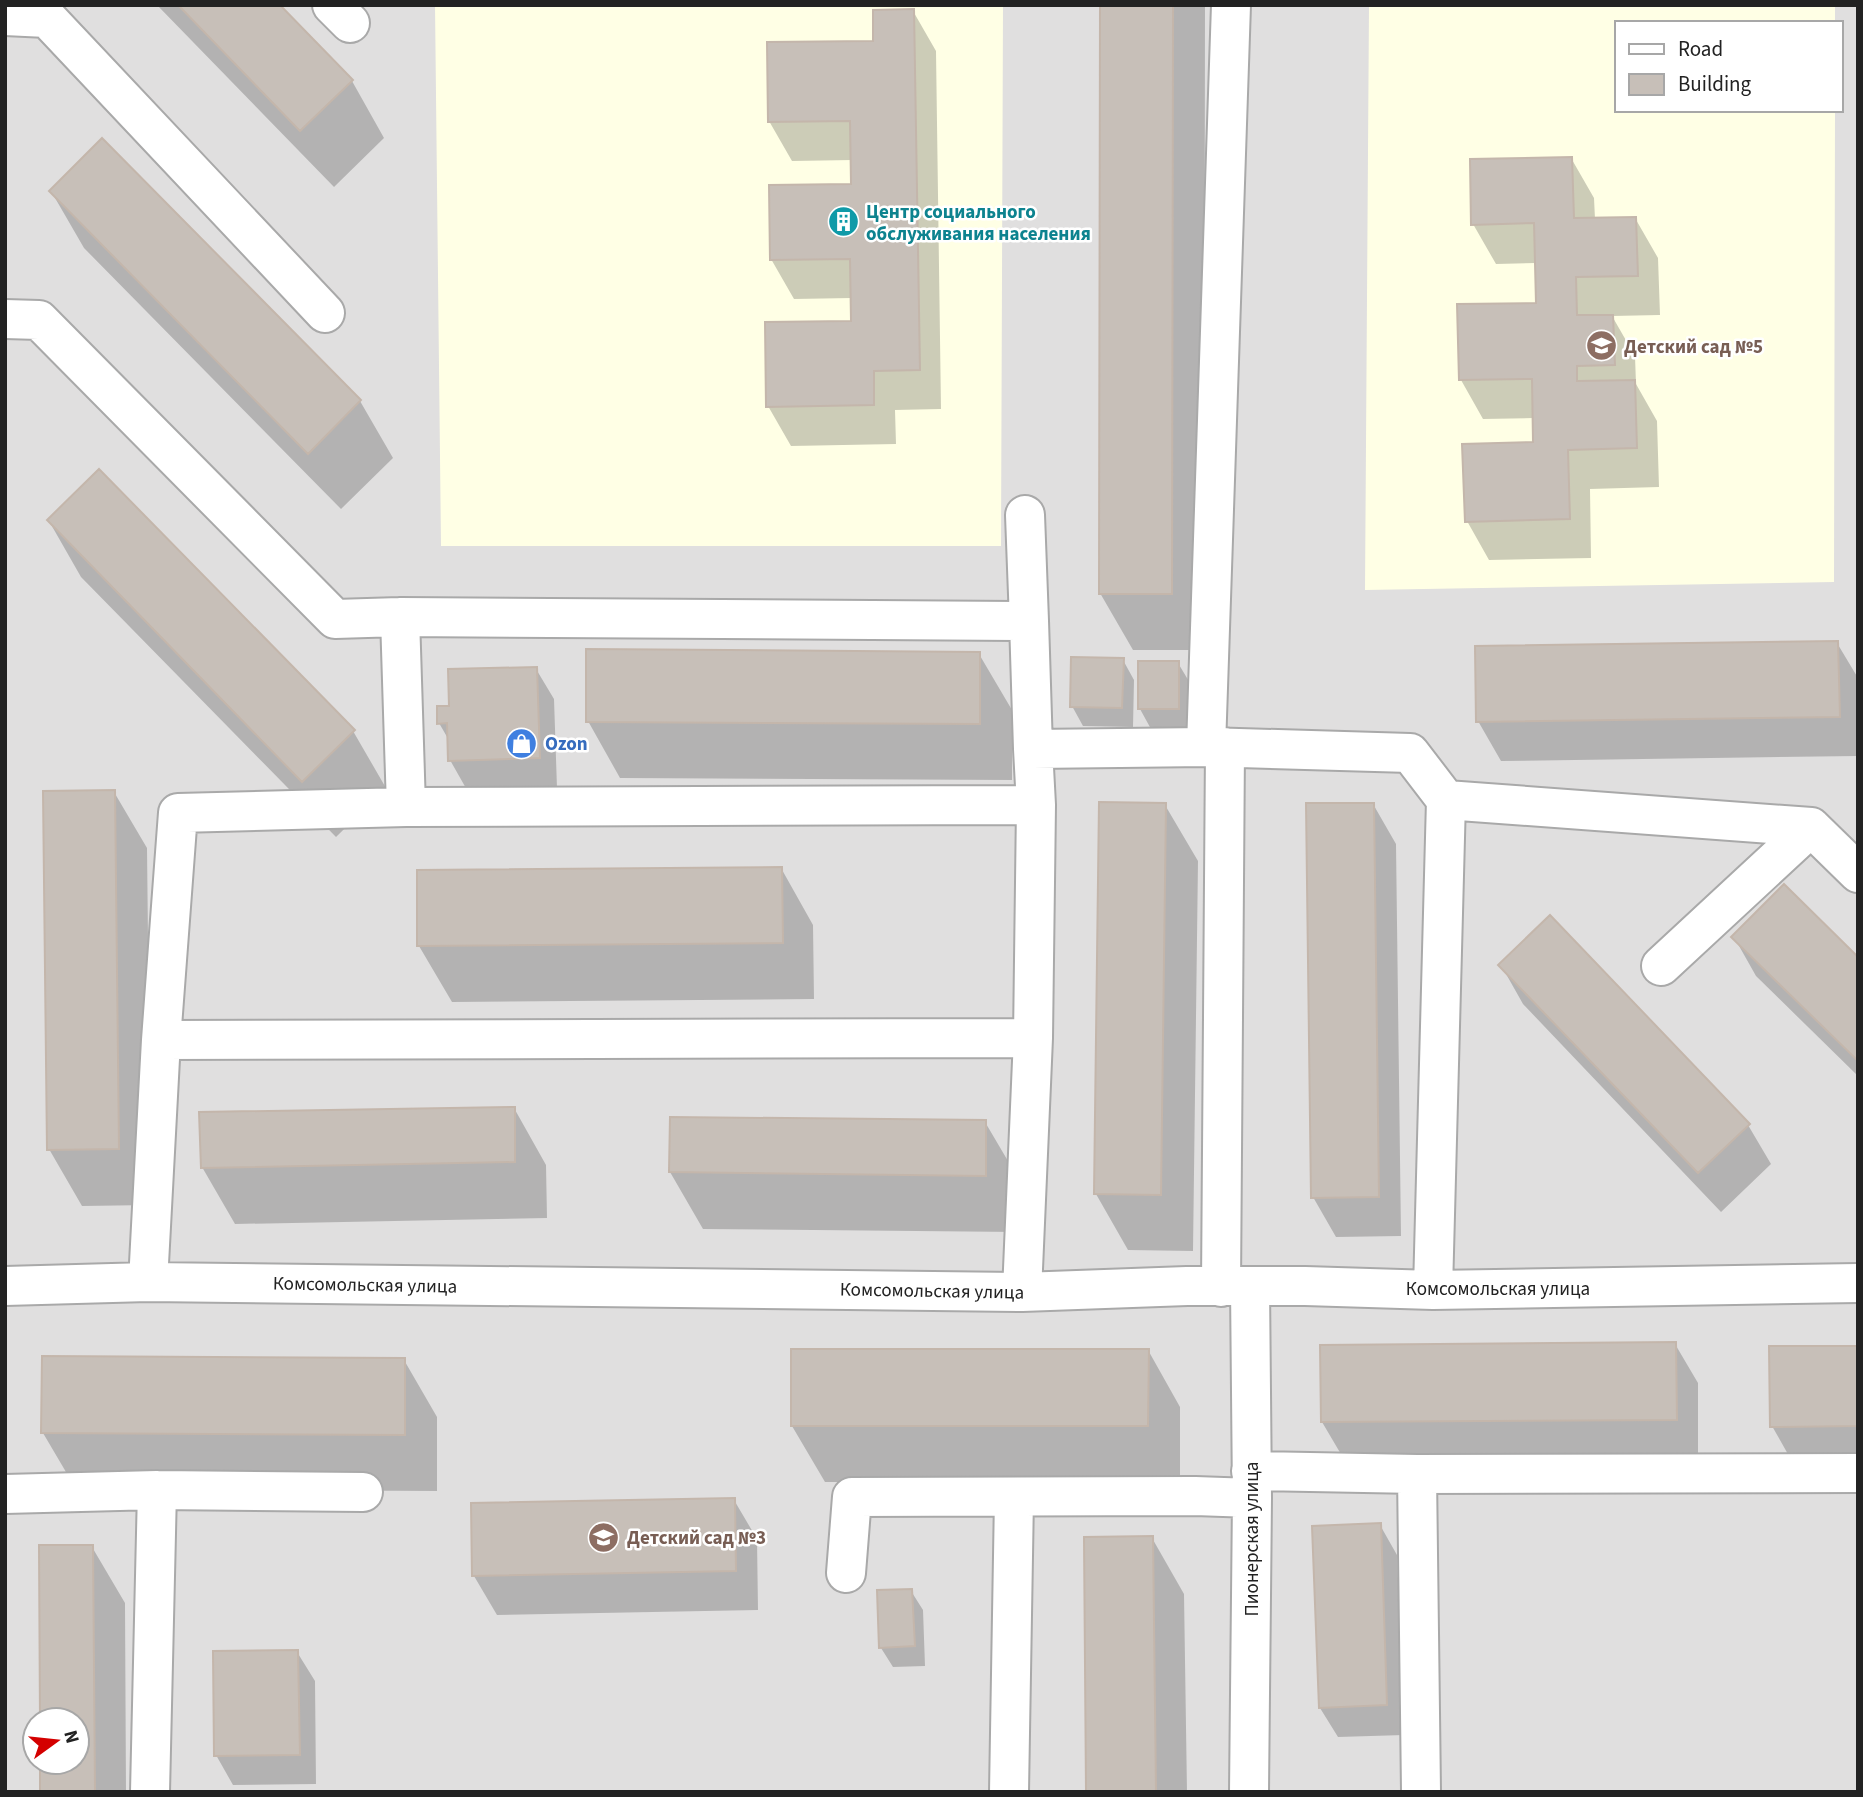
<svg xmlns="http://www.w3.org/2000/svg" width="1863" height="1797" viewBox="0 0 1863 1797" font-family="'Source Sans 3',sans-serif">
<rect width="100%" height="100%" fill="#f2efe9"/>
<!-- residential -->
<path fill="#e0dfdf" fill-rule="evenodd" d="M 5,5 L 1858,5 L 1858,1792 L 5,1792 ZM 1616,23 L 1840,23 L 1840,110 L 1616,110 ZM 35,1720 L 77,1720 L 77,1762 L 35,1762 Z"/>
<!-- education -->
<path fill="#ffffe5" d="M 435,5 L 1003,5 L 1001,546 L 441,546 Z
M 1369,5 L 1835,5 L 1835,23 L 1616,23 L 1616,110 L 1835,110 L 1834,582 L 1365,590 Z"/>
<!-- shadow -->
<path fill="#0003" d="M 157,5 L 278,5 L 352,81 L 384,138 L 334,187 Z
M 1101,5 L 1205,5 L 1204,650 L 1133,650 L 1100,593 Z
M 913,11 L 936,51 L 941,409 L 895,410 L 896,444 L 791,446 L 768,406 L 852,323 L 852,298 L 794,299 L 771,259 L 853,186 L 853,160 L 792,161 L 769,121 Z
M 102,140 L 360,401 L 393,458 L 341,509 L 84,248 L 51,191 Z
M 1571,158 L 1594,198 L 1595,219 L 1635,218 L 1658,258 L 1660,315 L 1612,316 L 1635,356 L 1636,384 L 1657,421 L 1659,487 L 1590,489 L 1591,558 L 1489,560 L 1467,521 L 1535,443 L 1534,418 L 1483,419 L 1461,380 L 1538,304 L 1536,263 L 1496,264 L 1473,224 Z
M 49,521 L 353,731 L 386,788 L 336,837 L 81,577 Z
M 1837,643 L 1858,678 L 1858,756 L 1501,761 L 1478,721 Z
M 979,654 L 1012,710 L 1012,780 L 620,778 L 588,721 Z
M 1123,660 L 1134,680 L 1133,727 L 1083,726 L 1072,706 Z
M 1178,663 L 1190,683 L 1190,729 L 1151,729 L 1140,709 Z
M 536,669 L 554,699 L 557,788 L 467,790 L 450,760 L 450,742 L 439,723 L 451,707 Z
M 114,792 L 147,848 L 151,1205 L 82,1206 L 49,1149 Z
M 1373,804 L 1396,844 L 1401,1236 L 1336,1237 L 1313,1197 Z
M 1165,805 L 1198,861 L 1193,1251 L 1128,1250 L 1096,1194 Z
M 781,868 L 813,925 L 814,999 L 452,1002 L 419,946 Z
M 1734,937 L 1858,959 L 1858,1076 L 1756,976 Z
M 1501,965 L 1748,1125 L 1771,1164 L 1721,1212 L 1523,1004 Z
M 514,1108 L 546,1165 L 547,1218 L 235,1224 L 202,1167 Z
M 671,1119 L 985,1122 L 1018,1178 L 1017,1232 L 703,1229 L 670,1172 Z
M 1675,1344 L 1698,1383 L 1698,1459 L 1345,1461 L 1322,1422 Z
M 1858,1348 L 1858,1456 L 1789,1456 L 1772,1426 Z
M 1148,1350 L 1180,1407 L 1180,1482 L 825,1482 L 792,1426 Z
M 404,1360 L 437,1417 L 437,1491 L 76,1489 L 43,1433 Z
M 734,1500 L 757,1539 L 758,1610 L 497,1615 L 474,1576 Z
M 1380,1525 L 1397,1555 L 1404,1735 L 1338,1737 L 1320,1708 Z
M 1152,1538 L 1184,1594 L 1187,1792 L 1088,1792 Z
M 92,1547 L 125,1603 L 126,1792 L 42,1792 L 42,1762 L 77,1762 L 77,1720 L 42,1720 Z
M 911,1591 L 923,1610 L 925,1666 L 893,1667 L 881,1648 Z
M 297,1652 L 315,1681 L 316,1784 L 233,1785 L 216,1755 Z"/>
<!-- building -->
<path fill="#c7bfb8" stroke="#c4b6ab" stroke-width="2" d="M 178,5 L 280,5 L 353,80 L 300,131 Z
M 1100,5 L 1173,5 L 1172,594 L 1099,594 Z
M 914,9 L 920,370 L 874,371 L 874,405 L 766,407 L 765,322 L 851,321 L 850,259 L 770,260 L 769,185 L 851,184 L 850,121 L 768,122 L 767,42 L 873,41 L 873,10 Z
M 102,138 L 361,400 L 308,454 L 49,191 Z
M 1572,157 L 1574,218 L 1636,217 L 1638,276 L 1576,277 L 1577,315 L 1613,315 L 1615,365 L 1577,366 L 1577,381 L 1635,380 L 1637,448 L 1568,450 L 1570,519 L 1465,522 L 1462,444 L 1533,442 L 1532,379 L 1459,380 L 1457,304 L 1536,303 L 1534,223 L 1471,225 L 1470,159 Z
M 99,469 L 355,730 L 302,782 L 47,520 Z
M 1838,641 L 1840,717 L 1476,722 L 1475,646 Z
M 586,649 L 980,652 L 980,724 L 586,722 Z
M 1071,657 L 1124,658 L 1122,708 L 1070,707 Z
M 1138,661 L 1179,661 L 1179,709 L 1138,709 Z
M 537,667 L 540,758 L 448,761 L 447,723 L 437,724 L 437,706 L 449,706 L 448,669 Z
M 115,790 L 119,1149 L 47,1150 L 43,791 Z
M 1099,802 L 1166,803 L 1161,1195 L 1094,1194 Z
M 1306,803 L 1374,803 L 1379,1197 L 1311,1198 Z
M 782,867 L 783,943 L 417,946 L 417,870 Z
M 1784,884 L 1858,957 L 1858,1061 L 1731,937 Z
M 1550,915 L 1750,1124 L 1698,1173 L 1498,965 Z
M 515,1107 L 515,1162 L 201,1168 L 199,1112 Z
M 670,1117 L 986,1120 L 986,1176 L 669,1172 Z
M 1676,1342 L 1677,1420 L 1321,1422 L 1320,1345 Z
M 1769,1346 L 1858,1346 L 1858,1426 L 1770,1427 Z
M 791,1349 L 1149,1349 L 1148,1426 L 791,1426 Z
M 42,1356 L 405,1358 L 405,1435 L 41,1433 Z
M 735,1498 L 736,1571 L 472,1576 L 471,1503 Z
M 1381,1523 L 1387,1705 L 1319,1708 L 1312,1526 Z
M 1153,1536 L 1156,1792 L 1086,1792 L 1084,1537 Z
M 39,1545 L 93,1545 L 95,1792 L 40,1792 L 40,1762 L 77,1762 L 77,1720 L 40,1720 Z
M 912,1589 L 915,1646 L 879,1648 L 877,1590 Z
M 298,1650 L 300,1755 L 214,1756 L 213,1651 Z"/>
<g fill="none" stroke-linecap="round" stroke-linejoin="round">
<defs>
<path id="minor" d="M 332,5 L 350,23
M 1231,5 L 1206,747 L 1410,753 L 1446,800 L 1811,827 L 1858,873
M 5,16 L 47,18 L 325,313
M 5,319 L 39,320 L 335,619 L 400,617
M 1025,515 L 1029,621
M 406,807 L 1036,805
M 1661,966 L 1811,827
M 161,1040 L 1033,1038
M 148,1282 L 161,1040 L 178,813 L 406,807 L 400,617 L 1029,621 L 1033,749 L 1206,747
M 5,1286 L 148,1282 L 1022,1292 L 1187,1286 L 1305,1286 L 1433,1290 L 1858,1283
M 1221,1287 L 1225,747
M 1433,1290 L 1446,800
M 1022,1292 L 1033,1038 L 1036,805 L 1033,749
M 1251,1471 L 1417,1474 L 1858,1473
M 1417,1474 L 1421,1792
M 5,1494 L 157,1490 L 363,1492
M 846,1573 L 852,1497 L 1195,1496 L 1252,1498
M 150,1792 L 157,1490
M 1009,1792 L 1014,1497
M 1249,1792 L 1252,1498 L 1250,1286"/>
</defs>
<!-- minor casing -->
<use href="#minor" stroke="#a9a9a9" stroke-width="42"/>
<!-- minor -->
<use href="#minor" stroke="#fff" stroke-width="38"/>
</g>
<!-- icons -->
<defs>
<symbol id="building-disc" viewBox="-11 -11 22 22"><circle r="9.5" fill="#0f9aa8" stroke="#fff"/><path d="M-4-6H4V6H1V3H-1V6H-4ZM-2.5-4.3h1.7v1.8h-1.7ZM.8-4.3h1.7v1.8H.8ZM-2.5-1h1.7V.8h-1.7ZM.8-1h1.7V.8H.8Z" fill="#fff"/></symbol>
<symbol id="school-disc" viewBox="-11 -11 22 22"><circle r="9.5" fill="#8d6e63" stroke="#fff"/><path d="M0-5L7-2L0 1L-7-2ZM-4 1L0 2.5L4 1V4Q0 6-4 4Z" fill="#fff"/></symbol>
<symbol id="shop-disc" viewBox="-11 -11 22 22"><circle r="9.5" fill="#3f7fe0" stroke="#fff"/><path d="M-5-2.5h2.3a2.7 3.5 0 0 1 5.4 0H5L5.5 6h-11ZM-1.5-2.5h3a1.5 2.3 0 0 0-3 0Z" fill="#fff"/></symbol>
</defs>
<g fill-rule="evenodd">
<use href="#building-disc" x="826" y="204" width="35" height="35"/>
<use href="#school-disc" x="1584" y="328" width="35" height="35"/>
<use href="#shop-disc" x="504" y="726" width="35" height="35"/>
<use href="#school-disc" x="586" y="1520" width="35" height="35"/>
</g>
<g text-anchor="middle" stroke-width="5" stroke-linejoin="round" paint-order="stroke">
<!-- culture labels -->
<g font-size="19" font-weight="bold" fill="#0d838f" stroke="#fff" text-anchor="start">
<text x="866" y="218">Центр социального<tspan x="866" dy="22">обслуживания населения</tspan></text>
</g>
<!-- education labels -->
<g font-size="19" font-weight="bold" fill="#785e54" stroke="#fff" text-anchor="start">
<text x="1624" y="353">Детский сад №5</text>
<text x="627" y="1544">Детский сад №3</text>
</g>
<!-- shop labels -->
<g font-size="19" font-weight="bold" fill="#366cbe" stroke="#fff" text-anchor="start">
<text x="545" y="750">Ozon</text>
</g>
<!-- street labels -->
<g font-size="19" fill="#222" stroke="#fff">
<text transform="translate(365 1284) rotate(1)" y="7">Комсомольская улица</text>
<text x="1498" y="1295">Комсомольская улица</text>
<text transform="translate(932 1290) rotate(1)" y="7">Комсомольская улица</text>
<text transform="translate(1251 1539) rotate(-90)" y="7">Пионерская улица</text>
</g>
</g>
<!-- border -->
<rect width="1863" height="1797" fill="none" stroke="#222222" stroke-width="14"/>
<!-- legend -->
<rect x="1615" y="21" width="228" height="91" fill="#ffffff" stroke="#a7a7a7" stroke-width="2"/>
<rect x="1629" y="44" width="35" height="10" fill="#ffffff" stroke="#a7a7a7" stroke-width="2"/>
<text x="1678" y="56" font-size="21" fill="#222222">Road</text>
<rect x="1629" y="74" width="35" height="21" fill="#c7bfb8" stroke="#a7a7a7" stroke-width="2"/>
<text x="1678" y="91" font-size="21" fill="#222222">Building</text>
<!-- north arrow -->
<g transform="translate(56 1741) rotate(75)"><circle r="33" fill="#ffffff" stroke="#a7a7a7" stroke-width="2"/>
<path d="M0-5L12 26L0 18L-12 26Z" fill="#d40000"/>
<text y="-10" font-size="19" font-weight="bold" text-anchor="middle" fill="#222222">N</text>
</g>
</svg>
